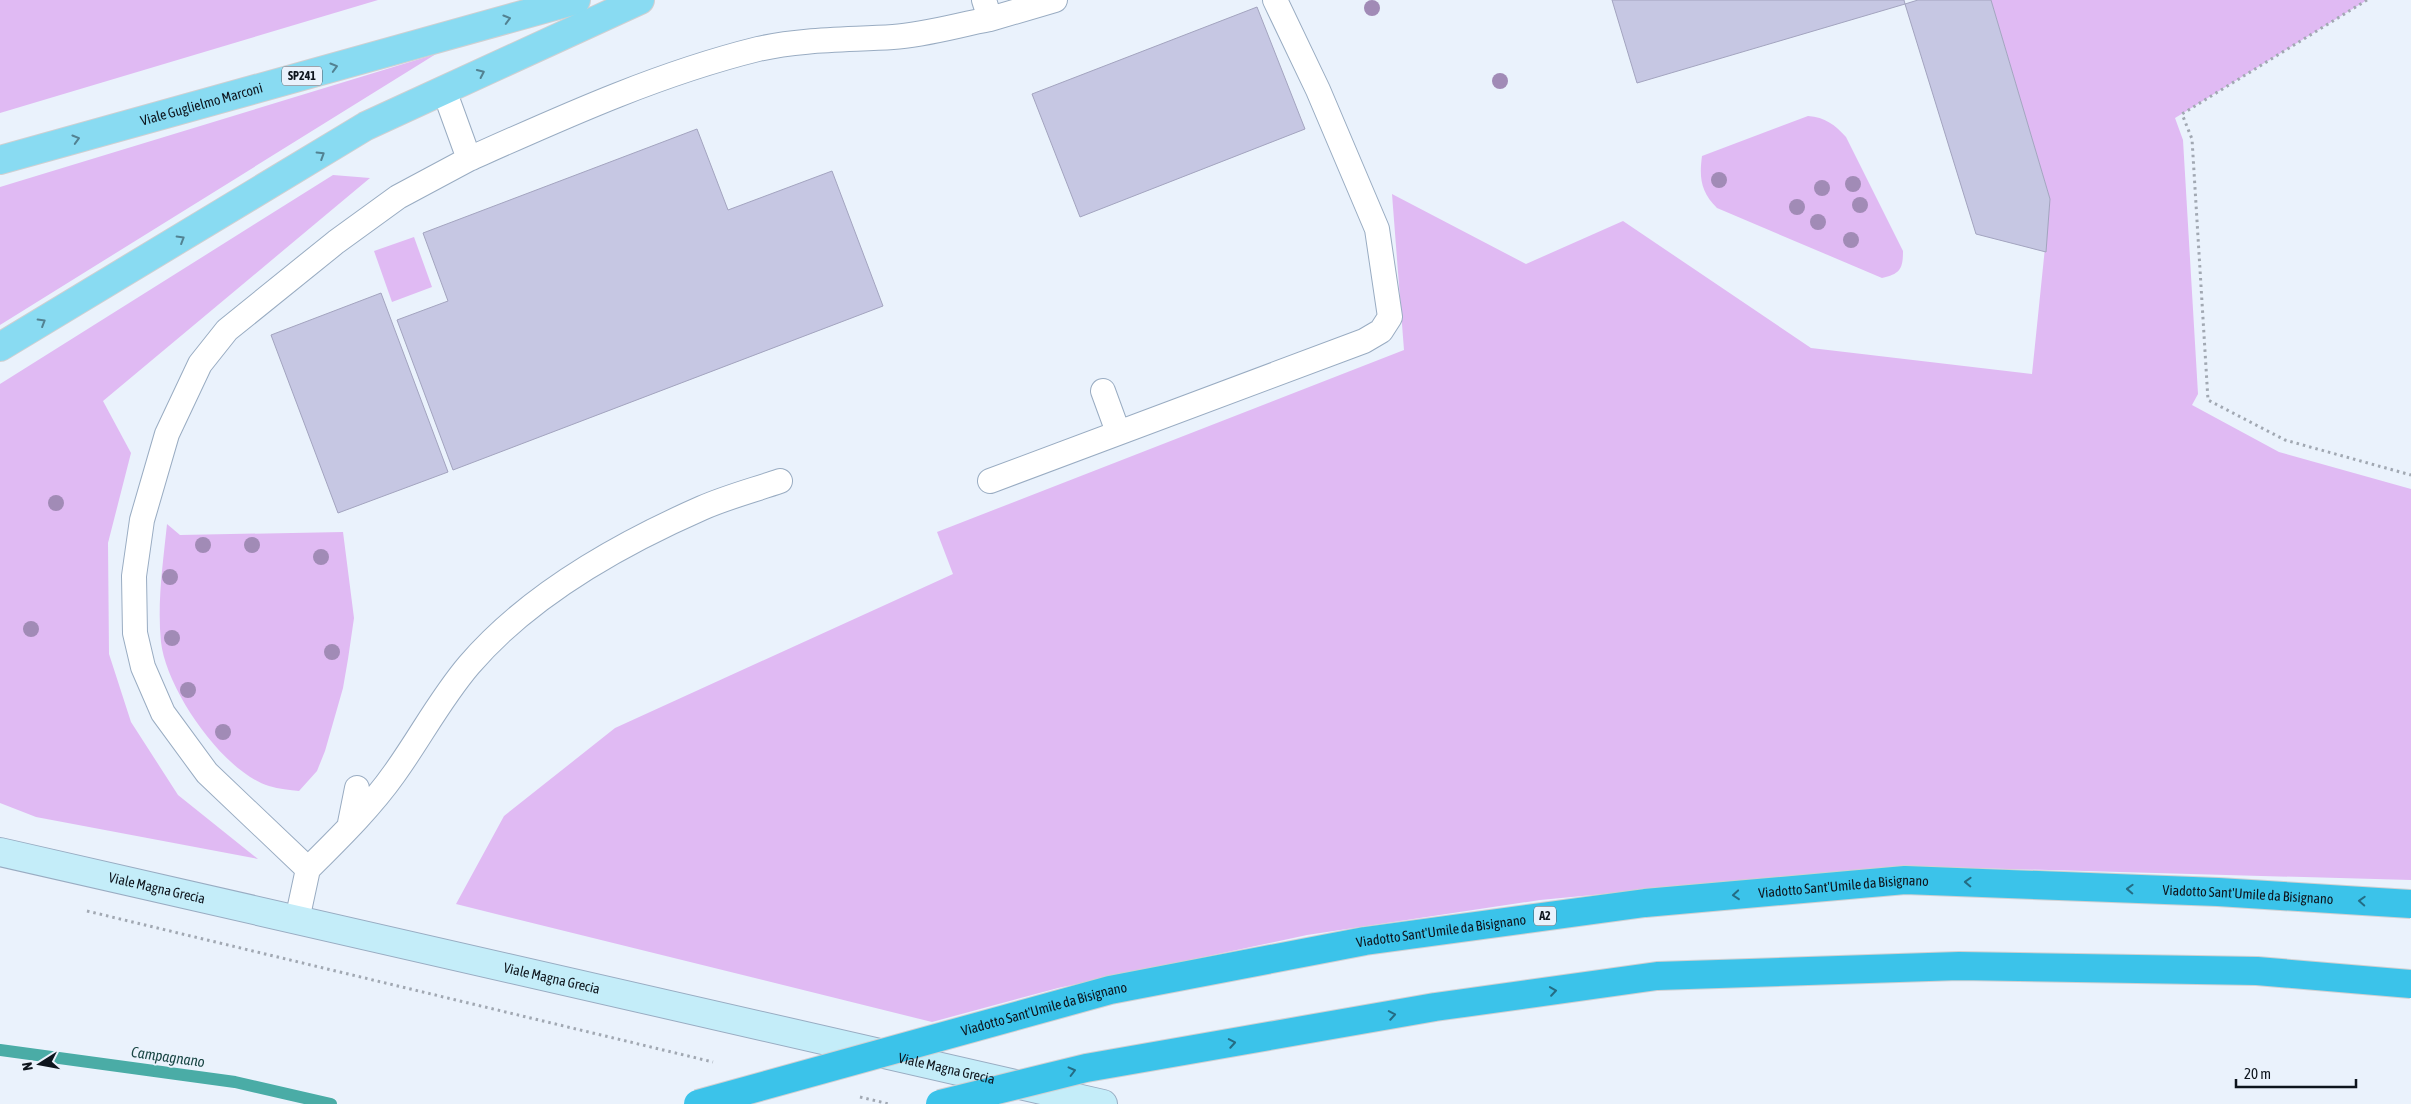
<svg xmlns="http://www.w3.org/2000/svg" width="2411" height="1104" viewBox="0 0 2411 1104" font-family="'Asap Condensed',sans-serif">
<rect width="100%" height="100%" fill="#eaf2fc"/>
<!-- green -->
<path fill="#e0baf3" d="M 0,0 L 378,0 L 0,113 Z
M 1991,0 L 2367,0 L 2175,118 L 2183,140 L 2198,394 L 2192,405 L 2279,452 L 2411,489 L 2411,880 L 1900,866 L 1540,900 L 1307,935 L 1058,988 L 932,1022 L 456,904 L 504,816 L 615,728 L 953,574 L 937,532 L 1404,350 L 1392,194 L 1526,264 L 1623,221 L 1811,348 L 2032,374 L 2050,199 Z
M 436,54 L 0,325 L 0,187 Z
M 1808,116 C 1825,117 1835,125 1846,137 L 1903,251 C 1903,269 1900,274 1882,278 L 1717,208 C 1701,192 1699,178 1702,156 Z
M 333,175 L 370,178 L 103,401 L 131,453 L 108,543 L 109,654 L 131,722 L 178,795 L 258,859 L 36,817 L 0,803 L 0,384 Z
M 414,237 L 432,287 L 392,302 L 374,251 Z
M 167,524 L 180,535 L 343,532 L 354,618 L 348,659 L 343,688 L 325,751 L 317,771 L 299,791 C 290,790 279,789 269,786 C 223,772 166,689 161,642 C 157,603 163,563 167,524 Z"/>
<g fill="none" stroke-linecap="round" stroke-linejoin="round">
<!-- stream -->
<path stroke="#4aaca6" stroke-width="12" d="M 0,1050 L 235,1082 L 331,1104"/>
</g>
<!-- building -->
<path fill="#c6c7e3" stroke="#a3a4bf" d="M 1612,0 L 1904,0 L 1905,4 L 1637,83 Z
M 1918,0 L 1991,0 L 2050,199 L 2046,252 L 1976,234 L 1905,4 Z
M 1257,7 L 1305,129 L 1080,217 L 1032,94 Z
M 697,129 L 728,210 L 832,171 L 883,306 L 453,470 L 397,320 L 448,301 L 423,233 Z
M 381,293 L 448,472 L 338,513 L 271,335 Z"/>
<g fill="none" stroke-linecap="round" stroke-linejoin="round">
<defs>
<path id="lane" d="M 984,0 L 990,19 L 1055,0
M 469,159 C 563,117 657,74 758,49 C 802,39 848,40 893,37 C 925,35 958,25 990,19
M 1103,391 L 1118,432
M 990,481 L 1364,341 L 1381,331 L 1390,317 L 1377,229 L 1318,90 L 1275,0
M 350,823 L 357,788
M 308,869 C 338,839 370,808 394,774 C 420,738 440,699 469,665 C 528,596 620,544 702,508 C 727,497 754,490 780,481
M 297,920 L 308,869 L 207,773 L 163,713 L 143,667 L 135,633 L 134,576 L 142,520 L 167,434 L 200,364 L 227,330 L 336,242 L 398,197 L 469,159 L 444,90"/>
<g id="secondary">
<path id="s1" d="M 0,852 L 1103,1104"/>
</g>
<g id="primary">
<path id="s2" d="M 0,160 L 576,0"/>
<path d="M 0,347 L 366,126 L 640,0"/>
</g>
</defs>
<!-- lane casing -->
<use href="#lane" stroke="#99acc2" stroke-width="26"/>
<!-- secondary casing -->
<use href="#secondary" stroke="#99acc2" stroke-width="30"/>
<!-- primary casing -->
<use href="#primary" stroke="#cfd0d2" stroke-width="30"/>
<!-- path -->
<path stroke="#a1a8b2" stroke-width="3" stroke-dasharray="2.5 4" stroke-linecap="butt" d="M 2367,0 L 2182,114 L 2192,139 L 2208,400 L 2285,440 L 2411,475
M 87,911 L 713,1062
M 860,1097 L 889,1104"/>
<!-- lane -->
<use href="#lane" stroke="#fff" stroke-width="24"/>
<!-- secondary -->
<use href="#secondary" stroke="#c4edf9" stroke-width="28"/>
<!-- primary -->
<use href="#primary" stroke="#89dbf2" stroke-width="28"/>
<defs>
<g id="highway-bridge">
<path id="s3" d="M 698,1104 L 1110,990 L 1365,941 L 1645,903 L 1905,880 L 2218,892 L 2411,904"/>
<path d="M 940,1104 L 1086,1068 L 1435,1007 L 1657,976 L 1959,966 L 2257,971 L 2411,984"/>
</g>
</defs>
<!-- highway-bridge casing -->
<use href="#highway-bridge" stroke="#cfd0d2" stroke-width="30" stroke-linecap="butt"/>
<!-- highway-bridge -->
<use href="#highway-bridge" stroke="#3bc3ea" stroke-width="28"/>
</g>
<!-- trees -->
<g fill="#a18bb6">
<circle cx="1372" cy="8" r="8"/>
<circle cx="1500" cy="81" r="8"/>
<circle cx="1719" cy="180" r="8"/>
<circle cx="1853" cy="184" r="8"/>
<circle cx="1822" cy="188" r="8"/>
<circle cx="1860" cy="205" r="8"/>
<circle cx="1797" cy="207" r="8"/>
<circle cx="1818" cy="222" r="8"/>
<circle cx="1851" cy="240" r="8"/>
<circle cx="56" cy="503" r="8"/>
<circle cx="203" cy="545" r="8"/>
<circle cx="252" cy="545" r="8"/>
<circle cx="321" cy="557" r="8"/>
<circle cx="170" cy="577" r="8"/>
<circle cx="31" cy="629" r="8"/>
<circle cx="172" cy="638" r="8"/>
<circle cx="332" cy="652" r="8"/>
<circle cx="188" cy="690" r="8"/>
<circle cx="223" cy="732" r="8"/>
</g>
<!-- one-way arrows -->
<defs><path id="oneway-chevron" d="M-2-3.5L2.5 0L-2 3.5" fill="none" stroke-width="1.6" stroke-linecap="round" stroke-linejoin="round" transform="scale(1.25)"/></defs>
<g stroke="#528292">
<use href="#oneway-chevron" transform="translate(507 19) rotate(-16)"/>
<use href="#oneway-chevron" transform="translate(334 67) rotate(-16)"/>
<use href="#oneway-chevron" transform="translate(481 73) rotate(-25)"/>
<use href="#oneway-chevron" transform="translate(76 139) rotate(-16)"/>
<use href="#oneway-chevron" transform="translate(321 155) rotate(-32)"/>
<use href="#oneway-chevron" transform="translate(181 239) rotate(-31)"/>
<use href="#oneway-chevron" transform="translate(42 322) rotate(-31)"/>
</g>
<g stroke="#246c84">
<use href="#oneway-chevron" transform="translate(1968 882) rotate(-178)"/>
<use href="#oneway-chevron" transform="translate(2130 889) rotate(-178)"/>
<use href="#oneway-chevron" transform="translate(1736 895) rotate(175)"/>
<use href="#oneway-chevron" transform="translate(2362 901) rotate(-177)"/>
<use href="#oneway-chevron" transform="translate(1553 991) rotate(-8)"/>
<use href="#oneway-chevron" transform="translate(1392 1015) rotate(-10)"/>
<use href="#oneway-chevron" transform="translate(1232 1043) rotate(-10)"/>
<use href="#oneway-chevron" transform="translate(1072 1071) rotate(-14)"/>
</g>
<g text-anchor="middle" stroke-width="4" stroke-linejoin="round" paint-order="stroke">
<!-- shield labels -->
<g fill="#eaf2fc" stroke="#505760" stroke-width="1">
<rect x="282" y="66.5" width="40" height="19" rx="4"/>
<rect x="1534" y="906.5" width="22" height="19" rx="4"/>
</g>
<g font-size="12" font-weight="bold" fill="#0e151d">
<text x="302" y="80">SP241</text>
<text x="1545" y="920">A2</text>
</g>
<!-- street labels -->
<g font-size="14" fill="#0e151d" stroke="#eaf2fc">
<text dy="5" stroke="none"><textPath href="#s2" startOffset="209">Viale Guglielmo Marconi</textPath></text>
<text dy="5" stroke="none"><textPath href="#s3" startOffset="1169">Viadotto Sant'Umile da Bisignano</textPath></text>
<text dy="5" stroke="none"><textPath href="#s1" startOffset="161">Viale Magna Grecia</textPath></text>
<text dy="5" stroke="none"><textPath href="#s3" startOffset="1574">Viadotto Sant'Umile da Bisignano</textPath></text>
<text dy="5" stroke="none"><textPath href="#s3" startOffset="764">Viadotto Sant'Umile da Bisignano</textPath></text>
<text dy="5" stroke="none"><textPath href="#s1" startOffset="566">Viale Magna Grecia</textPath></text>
<text dy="5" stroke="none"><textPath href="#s3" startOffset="359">Viadotto Sant'Umile da Bisignano</textPath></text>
<text dy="5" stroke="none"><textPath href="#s1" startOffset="971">Viale Magna Grecia</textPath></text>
</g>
<!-- water labels -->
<g font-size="15" font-style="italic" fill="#1c4846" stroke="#eaf2fc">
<text transform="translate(168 1057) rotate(8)" y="5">Campagnano</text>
</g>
</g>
<!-- north arrow -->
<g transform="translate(40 1064) rotate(259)" stroke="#eaf2fc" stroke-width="4" paint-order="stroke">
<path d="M0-4L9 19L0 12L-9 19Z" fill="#0e151d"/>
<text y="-8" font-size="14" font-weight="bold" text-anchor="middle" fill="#0e151d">N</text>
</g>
<!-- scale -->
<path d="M2236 1079v8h120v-8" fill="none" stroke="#0e151d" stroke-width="2.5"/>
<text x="2244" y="1079" font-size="15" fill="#0e151d" stroke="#eaf2fc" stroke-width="4" paint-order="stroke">20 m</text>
</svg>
